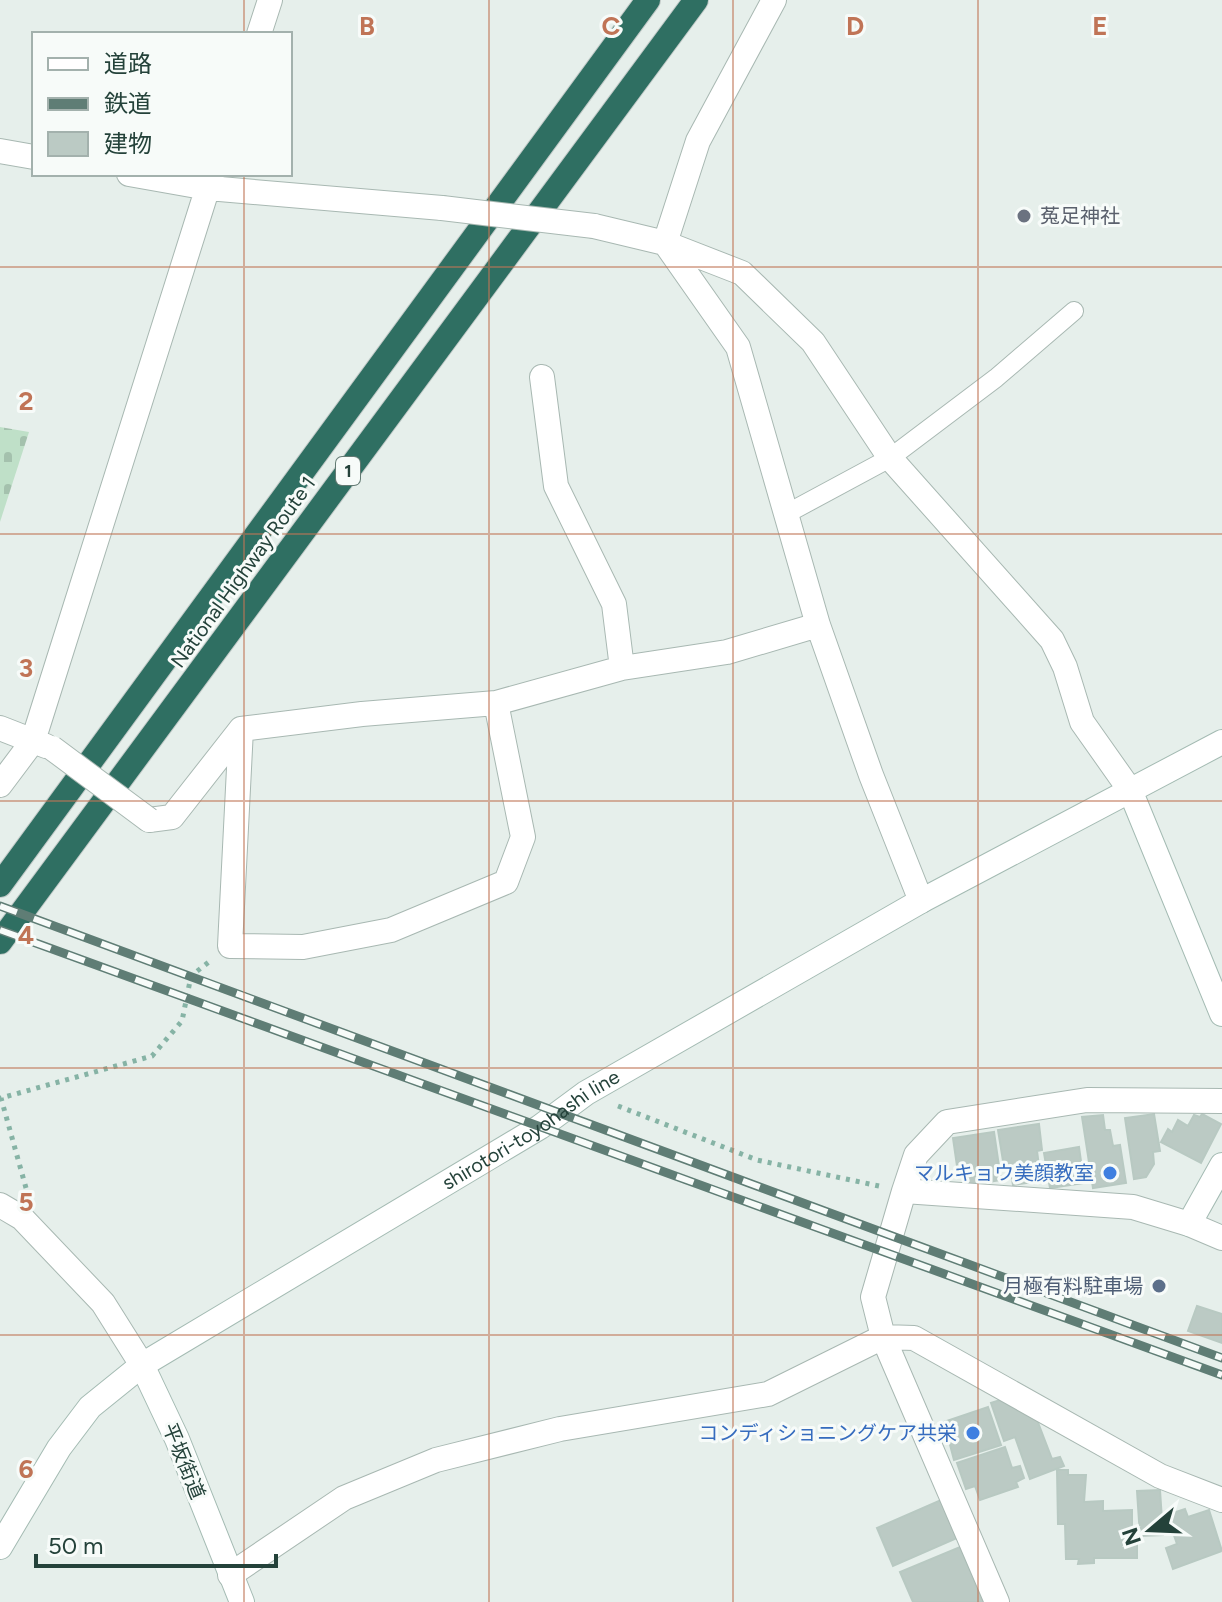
<svg xmlns="http://www.w3.org/2000/svg" width="1222" height="1602" viewBox="0 0 1222 1602" font-family="Figtree,'Noto Sans JP',sans-serif">
<defs>
<pattern id="cemetery-stones" width="16" height="16" patternUnits="userSpaceOnUse" patternTransform="scale(2)"><rect width="16" height="16" fill="#bfe0c8"/><path d="M2 7V4a2 2 0 0 1 4 0v3zM10 15v-3a2 2 0 0 1 4 0v3z" fill="#a4c1ad"/></pattern>
</defs>
<rect width="100%" height="100%" fill="#e6efeb"/>
<!-- cemetery -->
<path fill="url(#cemetery-stones)" d="M 0,427 L 29,432 L 0,522 Z"/>
<!-- building -->
<path fill="#bbcac4" stroke="#b8c9c2" stroke-width="2" d="M 1154,1114 L 1160,1151 L 1153,1152 L 1154,1164 L 1146,1177 L 1134,1179 L 1125,1118 Z
M 1202,1114 L 1221,1124 L 1201,1163 L 1161,1142 L 1168,1129 L 1172,1132 L 1178,1120 L 1188,1126 L 1194,1115 L 1200,1117 Z
M 1103,1115 L 1105,1130 L 1110,1130 L 1113,1146 L 1120,1145 L 1126,1183 L 1093,1188 L 1082,1117 Z
M 1039,1124 L 1042,1150 L 1037,1151 L 1041,1181 L 1013,1185 L 1010,1166 L 1004,1167 L 998,1130 Z
M 994,1132 L 1001,1180 L 964,1186 L 962,1172 L 958,1173 L 953,1138 Z
M 1079,1147 L 1084,1183 L 1050,1188 L 1044,1153 Z
M 1197,1306 L 1222,1314 L 1222,1343 L 1188,1331 Z
M 1000,1400 L 1037,1420 L 1052,1459 L 1060,1457 L 1064,1466 L 1030,1479 L 1015,1437 L 1004,1441 L 991,1403 Z
M 988,1407 L 1001,1445 L 954,1460 L 944,1422 Z
M 1005,1447 L 1012,1468 L 1020,1466 L 1024,1478 L 1016,1482 L 1018,1487 L 980,1500 L 975,1486 L 966,1489 L 957,1463 Z
M 1057,1470 L 1068,1470 L 1068,1475 L 1086,1475 L 1084,1502 L 1103,1501 L 1103,1511 L 1132,1510 L 1132,1535 L 1137,1535 L 1137,1558 L 1094,1558 L 1094,1563 L 1078,1564 L 1079,1559 L 1066,1559 L 1065,1524 L 1058,1524 Z
M 1160,1490 L 1163,1535 L 1140,1536 L 1137,1491 Z
M 941,1500 L 957,1538 L 893,1566 L 877,1528 Z
M 1185,1509 L 1188,1517 L 1209,1510 L 1222,1551 L 1173,1569 L 1166,1548 L 1177,1544 L 1167,1515 Z
M 960,1547 L 983,1602 L 913,1602 L 900,1572 Z"/>
<g fill="none" stroke-linecap="round" stroke-linejoin="round">
<defs>
<path id="lane" d="M 786,514 L 890,458 L 996,378 L 1074,311"/>
<path id="street" d="M 774,0 L 698,141 L 665,243 L 738,347 L 818,625 L 871,775 L 921,901
M 259,34 L 270,0
M 0,151 L 34,157
M 129,174 L 208,188 L 442,208
M 594,226 L 665,243 L 742,273 L 813,342 L 890,458 L 1052,640 L 1065,667 L 1082,722 L 1130,790
M 542,377 L 556,486 L 614,604 L 622,668
M 0,728 L 46,746
M 241,729 L 230,946 L 303,947 L 391,930 L 506,882 L 523,837 L 496,703
M 0,785 L 33,741 L 212,174
M 149,820 L 172,817 L 241,729 L 362,714 L 496,703 L 622,668 L 727,652 L 818,625
M 904,1191 L 1133,1207 L 1189,1224 L 1222,1238
M 0,1205 L 22,1218 L 103,1303 L 142,1365
M 230,1575 L 344,1498 L 436,1460 L 560,1429 L 768,1394 L 883,1337 L 873,1297 L 904,1191 L 916,1155 L 947,1122 L 1087,1100 L 1222,1101
M 997,1602 L 883,1337 L 914,1338 L 1160,1476 L 1222,1500"/>
<g id="secondary">
<path d="M 1130,790 L 1222,1014"/>
<path d="M 1189,1224 L 1222,1165"/>
<path d="M 142,1365 L 177,1439 L 242,1602"/>
<path id="s1" d="M 0,1547 L 59,1448 L 90,1407 L 142,1365 L 540,1127 L 586,1093 L 921,901 L 1222,742"/>
</g>
<path id="highway" d="M 0,885 L 648,0
M 0,942 L 696,0"/>
</defs>
<!-- lane casing -->
<use href="#lane" stroke="#a8b8b2" stroke-width="20"/>
<!-- street casing -->
<use href="#street" stroke="#a8b8b2" stroke-width="26"/>
<!-- secondary casing -->
<use href="#secondary" stroke="#a4bbb3" stroke-width="26"/>
<!-- highway casing -->
<use href="#highway" stroke="#c2cac8" stroke-width="26"/>
<!-- path -->
<path stroke="#86b3a5" stroke-width="5" stroke-dasharray="4 6" stroke-linecap="butt" d="M 618,1106 L 757,1160 L 879,1186
M 26,1188 L 1,1098 L 152,1056 L 182,1021 L 191,976 L 210,961"/>
<!-- lane -->
<use href="#lane" stroke="#fff" stroke-width="18"/>
<!-- street -->
<use href="#street" stroke="#fff" stroke-width="24"/>
<!-- secondary -->
<use href="#secondary" stroke="#fff" stroke-width="24"/>
<!-- highway -->
<use href="#highway" stroke="#2f6f62" stroke-width="24"/>
<defs>
<path id="rail" d="M 0,906 L 1222,1358
M 0,930 L 1222,1375"/>
</defs>
<!-- rail casing -->
<use href="#rail" stroke="#5f7d75" stroke-width="9"/>
<!-- rail -->
<use href="#rail" stroke="#f7fbf9" stroke-width="6" stroke-dasharray="18" stroke-linecap="butt"/>
<defs>
<path id="street-bridge" d="M 442,208 L 594,226
M 52,748 L 149,820"/>
</defs>
<!-- street-bridge casing -->
<use href="#street-bridge" stroke="#a8b8b2" stroke-width="26" stroke-linecap="butt"/>
<!-- street-bridge -->
<use href="#street-bridge" stroke="#fff" stroke-width="24"/>
</g>
<!-- grid -->
<path fill="none" stroke="#c07456" stroke-width="2" stroke-opacity="0.55" d="M 244,0 L 244,34M 489,0 L 489,1602M 733,0 L 733,1602M 978,0 L 978,1602M 244,174 L 244,1602M 0,267 L 1222,267M 0,534 L 1222,534M 0,801 L 1222,801M 0,1068 L 1222,1068M 0,1335 L 1222,1335"/>
<!-- markers -->
<circle fill="#6b7280" stroke="#f7fbf9" stroke-width="3" cx="1024" cy="216" r="8"/>
<g fill="#3f7fe0" stroke="#f7fbf9" stroke-width="3">
<circle cx="1110" cy="1173" r="8"/>
<circle cx="973" cy="1433" r="8"/>
</g>
<circle fill="#5c6f8a" stroke="#f7fbf9" stroke-width="3" cx="1159" cy="1286" r="8"/>
<g text-anchor="middle" stroke-width="6" stroke-linejoin="round" paint-order="stroke">
<!-- shield labels -->
<rect fill="#f7fbf9" stroke="#637a73" stroke-width="2" x="336" y="457" width="24" height="28" rx="6"/>
<g font-size="18" font-weight="bold" fill="#24423a">
<text x="348" y="477">1</text>
</g>
<!-- worship labels -->
<g font-size="20" fill="#5b616d" stroke="#f7fbf9" text-anchor="start">
<text x="1040" y="223">菟足神社</text>
</g>
<!-- street labels -->
<g font-size="20" fill="#24423a" stroke="#f7fbf9">
<text transform="translate(243 572) rotate(-54)" y="7">National Highway Route 1</text>
<text dy="7" stroke="none"><textPath href="#s1" startOffset="688">shirotori-toyohashi line</textPath></text>
<text transform="translate(184 1461) rotate(68)" y="7">平坂街道</text>
</g>
<!-- shop labels -->
<g font-size="20" fill="#366cbe" stroke="#f7fbf9" text-anchor="end">
<text x="1094" y="1180">マルキョウ美顔教室</text>
<text x="957" y="1440">コンディショニングケア共栄</text>
</g>
<!-- service labels -->
<g font-size="20" fill="#4e5e75" stroke="#f7fbf9" text-anchor="end">
<text x="1143" y="1293">月極有料駐車場</text>
</g>
</g>
<g font-size="26" text-anchor="middle" font-weight="bold" fill="#c07456" stroke="#f7fbf9" stroke-width="6" stroke-linejoin="round" paint-order="stroke">
<text x="367" y="35">B</text>
<text x="611" y="35">C</text>
<text x="855" y="35">D</text>
<text x="1100" y="35">E</text>
<text x="26" y="410">2</text>
<text x="26" y="677">3</text>
<text x="26" y="944">4</text>
<text x="26" y="1211">5</text>
<text x="26" y="1478">6</text>
</g>
<!-- legend -->
<rect x="32" y="32" width="260" height="144" fill="#f7fbf9" stroke="#a3b1ad" stroke-width="2"/>
<rect x="48" y="58" width="40" height="12" fill="#ffffff" stroke="#a3b1ad" stroke-width="2"/>
<text x="104" y="72" font-size="24" fill="#24423a">道路</text>
<rect x="48" y="98" width="40" height="12" fill="#5f7d75" stroke="#a3b1ad" stroke-width="2"/>
<text x="104" y="112" font-size="24" fill="#24423a">鉄道</text>
<rect x="48" y="132" width="40" height="24" fill="#bbcac4" stroke="#a3b1ad" stroke-width="2"/>
<text x="104" y="152" font-size="24" fill="#24423a">建物</text>
<!-- north arrow -->
<g transform="translate(1150 1530) rotate(251)" stroke="#f7fbf9" stroke-width="6" paint-order="stroke">
<path d="M0-6L14 30L0 20L-14 30Z" fill="#24423a"/>
<text y="-12" font-size="22" font-weight="bold" text-anchor="middle" fill="#24423a">N</text>
</g>
<!-- scale -->
<path d="M36 1554v12h240v-12" fill="none" stroke="#24423a" stroke-width="4"/>
<text x="48" y="1554" font-size="24" fill="#24423a" stroke="#f7fbf9" stroke-width="6" paint-order="stroke">50 m</text>
</svg>
